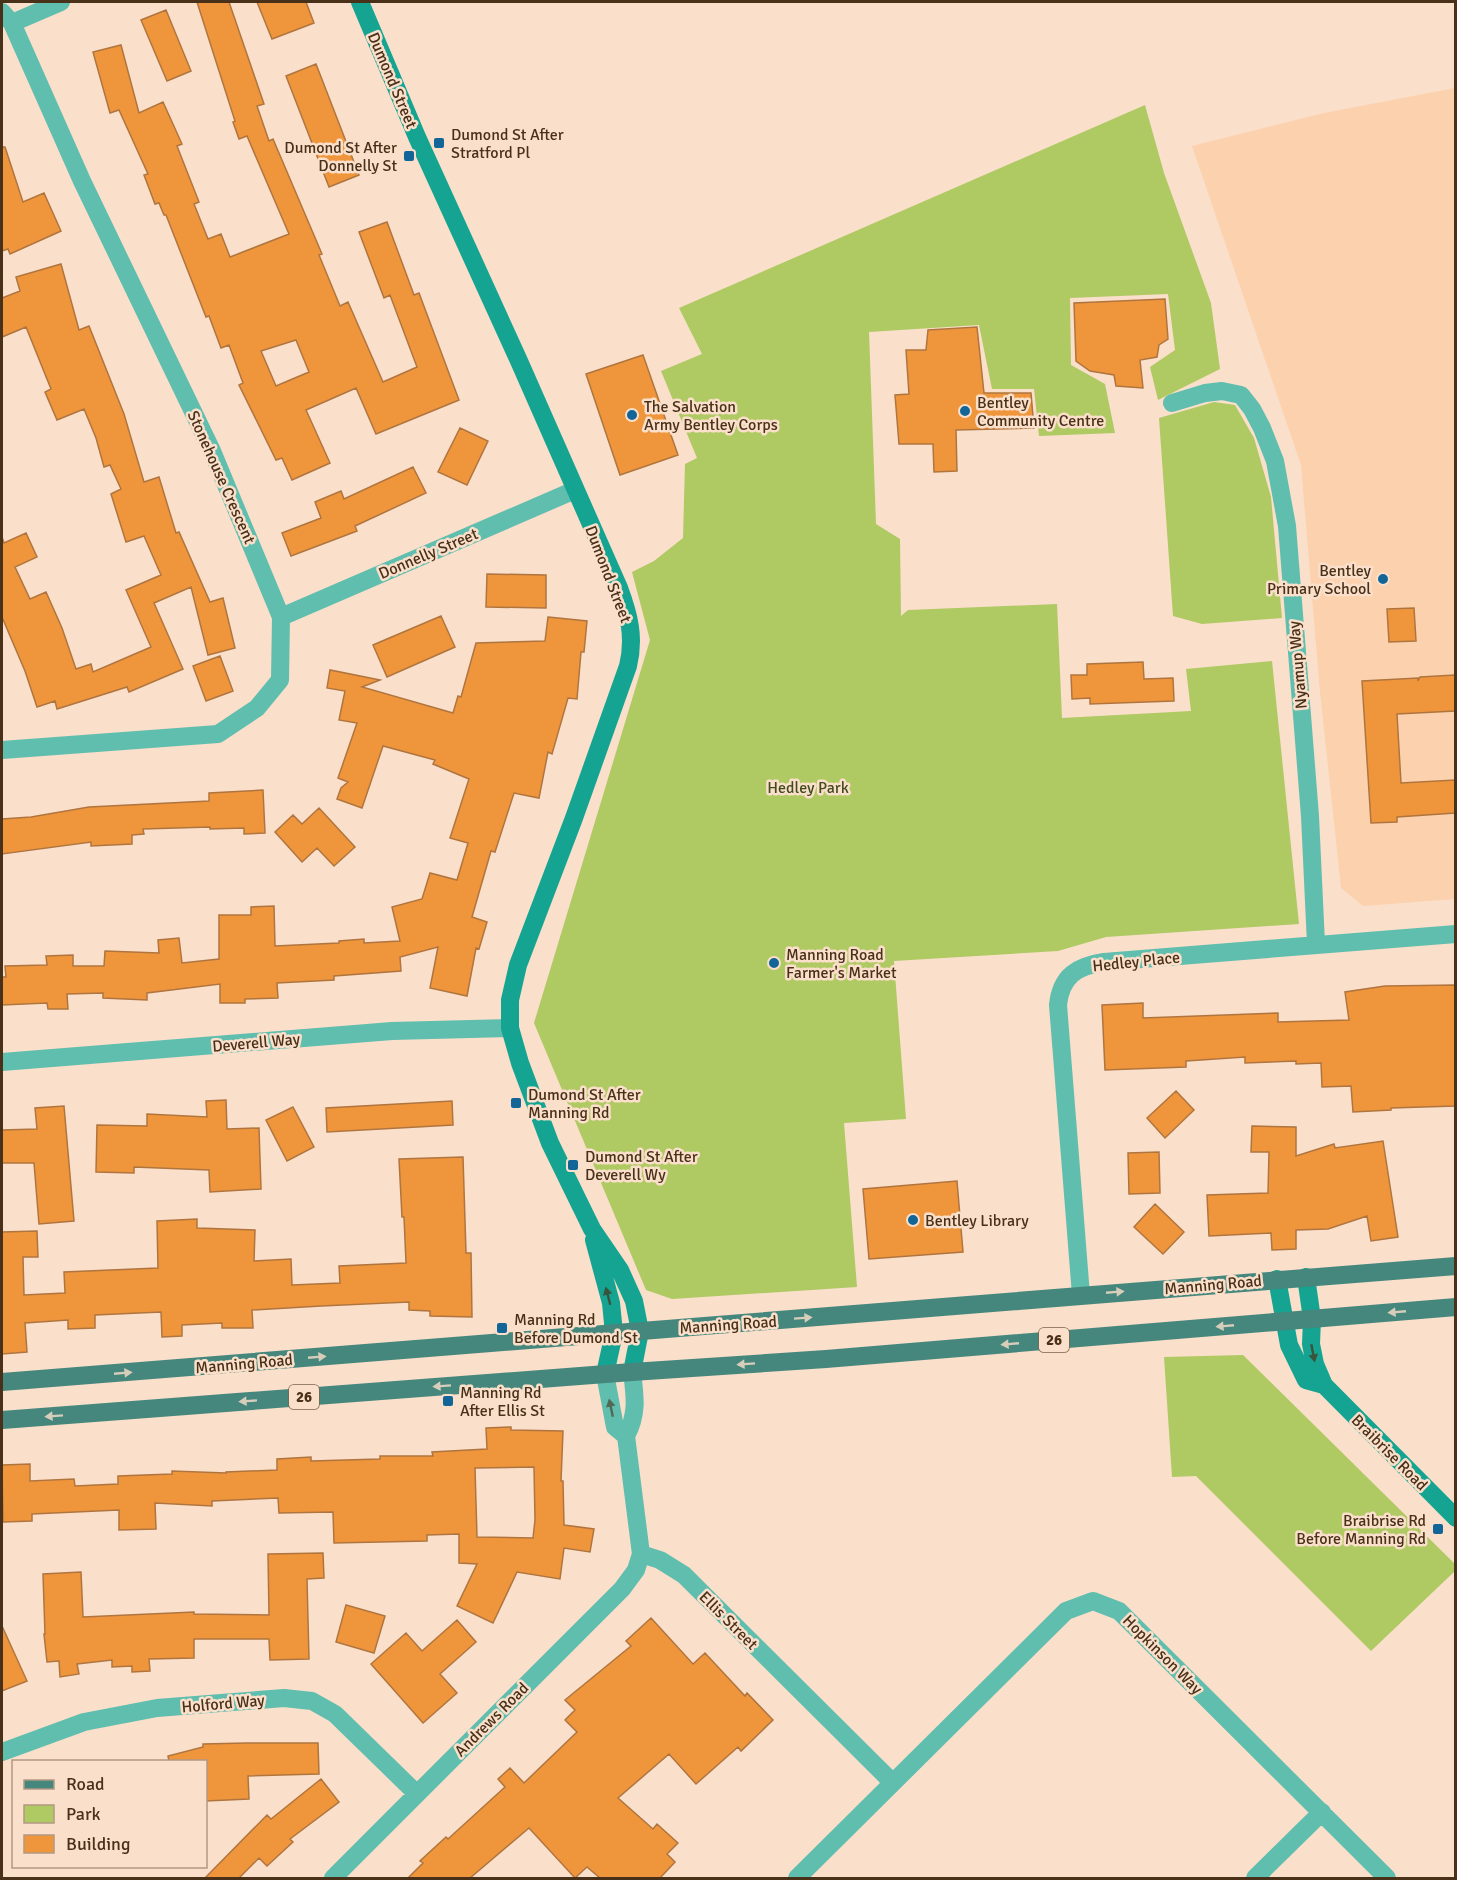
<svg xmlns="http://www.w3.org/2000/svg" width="1457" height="1880" viewBox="0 0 1457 1880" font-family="Signika,sans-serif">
<rect width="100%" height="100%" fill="#fadfca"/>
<!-- built -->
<path fill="#fcd1ae" d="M 1455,88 L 1455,899 L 1363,906 L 1341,888 L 1320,692 L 1301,465 L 1192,146 L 1324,113 Z"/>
<!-- green -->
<path fill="#afc963" d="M 1145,105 L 1164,173 L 1211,303 L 1220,369 L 1158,400 L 1150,367 L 1175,350 L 1168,294 L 1070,298 L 1071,365 L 1105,384 L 1115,433 L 1039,436 L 1034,389 L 992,389 L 979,325 L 869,332 L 876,524 L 900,539 L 901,616 L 908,610 L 1057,604 L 1062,718 L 1191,711 L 1186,669 L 1272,661 L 1299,924 L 1106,937 L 1058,951 L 894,961 L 906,1119 L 844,1123 L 857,1287 L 672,1299 L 646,1290 L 534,1023 L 650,640 L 632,572 L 654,561 L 683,538 L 685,464 L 697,458 L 661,371 L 702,354 L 679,308 Z
M 1214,402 L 1235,405 L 1254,438 L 1271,497 L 1282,618 L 1202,624 L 1173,616 L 1159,418 Z
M 1243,1355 L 1455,1564 L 1455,1571 L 1371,1651 L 1196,1476 L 1172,1477 L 1164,1357 Z"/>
<!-- building -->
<path fill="#ef963d" stroke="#b0753f" stroke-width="1.5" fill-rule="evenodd" d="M 197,2 L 229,2 L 264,104 L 257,106 L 269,141 L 273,139 L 322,254 L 319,255 L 340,306 L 348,302 L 383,382 L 417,367 L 390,295 L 384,298 L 359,232 L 387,222 L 414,295 L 419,293 L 459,400 L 376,434 L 356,388 L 306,410 L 330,463 L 292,480 L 282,458 L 276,460 L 239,385 L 243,383 L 229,345 L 221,348 L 209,316 L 206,317 L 166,215 L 164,215 L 159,203 L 155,204 L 144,175 L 148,174 L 119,110 L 110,113 L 93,52 L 121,45 L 139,113 L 163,102 L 182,144 L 177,146 L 199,202 L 194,204 L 208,239 L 221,234 L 230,257 L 289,234 L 247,136 L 239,139 L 233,122 L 235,121 ZM 296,340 L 309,372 L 276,386 L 261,351 Z
M 257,2 L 306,2 L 314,23 L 272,39 Z
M 166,10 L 191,71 L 167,81 L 141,20 Z
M 316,64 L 359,175 L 329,187 L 286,76 Z
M 2,147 L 5,147 L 23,202 L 44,193 L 61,231 L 10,254 L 8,249 L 2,251 Z
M 61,264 L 79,330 L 89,326 L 124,414 L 144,482 L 159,477 L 176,533 L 179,532 L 210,602 L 223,598 L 235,648 L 208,655 L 191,587 L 154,603 L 183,669 L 129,692 L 127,687 L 57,709 L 55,701 L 37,707 L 25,671 L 2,617 L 2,537 L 4,543 L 26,533 L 37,557 L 15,567 L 30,599 L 46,592 L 62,628 L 76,669 L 91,664 L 93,672 L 151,647 L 126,590 L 161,575 L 144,536 L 126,542 L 111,494 L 121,489 L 110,465 L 104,467 L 96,438 L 84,409 L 57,420 L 45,392 L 51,389 L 26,327 L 2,337 L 2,298 L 20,291 L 16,277 Z
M 1165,299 L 1168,339 L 1159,345 L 1157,357 L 1140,360 L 1143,388 L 1116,386 L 1114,375 L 1090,371 L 1076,361 L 1074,303 Z
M 977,327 L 984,393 L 1031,393 L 1034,428 L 956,430 L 957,471 L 934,472 L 933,444 L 899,444 L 895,395 L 909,394 L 906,350 L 926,350 L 928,330 Z
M 643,355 L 678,455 L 620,475 L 586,374 Z
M 460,428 L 488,441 L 467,485 L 438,472 Z
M 413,467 L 426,493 L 355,526 L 357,531 L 291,556 L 282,533 L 321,518 L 315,502 L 341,491 L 344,499 Z
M 487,574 L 546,575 L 546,608 L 486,607 Z
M 1414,608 L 1416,641 L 1389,642 L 1387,609 Z
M 441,616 L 455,647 L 387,677 L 373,645 Z
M 548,617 L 587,621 L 584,652 L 581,652 L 577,699 L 568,698 L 552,754 L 548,752 L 539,798 L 514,793 L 495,852 L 491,851 L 472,917 L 487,922 L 479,949 L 476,948 L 467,996 L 430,988 L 438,947 L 400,957 L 401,971 L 334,976 L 334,980 L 277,983 L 278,998 L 245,999 L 245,1003 L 220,1003 L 220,984 L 147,993 L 147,1000 L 103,998 L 103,993 L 67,994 L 68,1009 L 48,1009 L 47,1003 L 2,1005 L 2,977 L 6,977 L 5,966 L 47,965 L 46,956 L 73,955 L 73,966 L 104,966 L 105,951 L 159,953 L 158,940 L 179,938 L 182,963 L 219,959 L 219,915 L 251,915 L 251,907 L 274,906 L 275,946 L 339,943 L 339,941 L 364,939 L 364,943 L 400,941 L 392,907 L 422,899 L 430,873 L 457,880 L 468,843 L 450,838 L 469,779 L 433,764 L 435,760 L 383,746 L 362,808 L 337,799 L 341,788 L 348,782 L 338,778 L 357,723 L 339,720 L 345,691 L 327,688 L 330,670 L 380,680 L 362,687 L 453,713 L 458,696 L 461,697 L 476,643 L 545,641 Z
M 220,656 L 233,691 L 206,701 L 193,666 Z
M 1143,662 L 1144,679 L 1173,678 L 1174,701 L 1090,704 L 1090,698 L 1072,699 L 1071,675 L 1087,675 L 1087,664 Z
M 1455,675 L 1455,711 L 1397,714 L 1401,783 L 1455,780 L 1455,813 L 1397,817 L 1397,822 L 1371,823 L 1362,681 L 1418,678 L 1418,681 L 1420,677 Z
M 263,790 L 265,833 L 244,834 L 244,828 L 210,829 L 210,827 L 143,829 L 144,834 L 132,835 L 132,844 L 91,846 L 91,842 L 2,854 L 2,819 L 31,817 L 89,807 L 209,801 L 209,793 Z
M 319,808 L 355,847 L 334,866 L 317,848 L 302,862 L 275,832 L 293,815 L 302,824 Z
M 1455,985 L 1455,1106 L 1391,1108 L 1391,1110 L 1353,1112 L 1351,1086 L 1322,1087 L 1321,1063 L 1296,1064 L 1296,1061 L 1245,1063 L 1245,1057 L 1186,1061 L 1186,1067 L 1105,1070 L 1102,1005 L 1143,1003 L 1143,1018 L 1278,1013 L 1278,1022 L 1349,1020 L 1345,992 L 1385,986 Z
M 1176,1091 L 1194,1110 L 1165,1138 L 1147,1118 Z
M 226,1100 L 227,1129 L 259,1128 L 261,1189 L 210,1192 L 209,1170 L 134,1167 L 134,1173 L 96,1172 L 97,1125 L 147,1126 L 147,1114 L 207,1117 L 206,1101 Z
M 452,1101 L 453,1125 L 327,1132 L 326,1108 Z
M 64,1106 L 74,1221 L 39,1224 L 34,1163 L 2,1163 L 2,1130 L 37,1129 L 35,1108 Z
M 293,1107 L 314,1147 L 287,1161 L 266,1120 Z
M 1252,1126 L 1296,1127 L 1296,1156 L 1334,1144 L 1335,1148 L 1383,1141 L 1398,1237 L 1371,1241 L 1367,1216 L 1328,1229 L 1296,1230 L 1296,1249 L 1272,1250 L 1271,1233 L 1209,1236 L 1207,1195 L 1268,1193 L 1269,1152 L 1251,1152 Z
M 1159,1152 L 1160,1193 L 1129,1194 L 1128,1153 Z
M 463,1157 L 466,1253 L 471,1253 L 472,1317 L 430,1316 L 430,1311 L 409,1310 L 409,1302 L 321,1306 L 252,1310 L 253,1328 L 222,1328 L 222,1323 L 182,1325 L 182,1336 L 162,1337 L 161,1312 L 95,1315 L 95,1328 L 68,1329 L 68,1320 L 25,1323 L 27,1352 L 2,1354 L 2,1232 L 37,1231 L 38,1257 L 23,1257 L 24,1295 L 65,1293 L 64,1272 L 158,1268 L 157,1221 L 197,1219 L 197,1228 L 255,1230 L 254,1261 L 291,1259 L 292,1285 L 340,1283 L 339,1266 L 406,1263 L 404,1217 L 402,1217 L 399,1159 Z
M 957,1181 L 963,1252 L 869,1259 L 863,1189 Z
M 1155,1204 L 1184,1232 L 1163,1254 L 1134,1227 Z
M 511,1427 L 511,1430 L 563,1431 L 561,1481 L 563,1481 L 564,1525 L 594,1529 L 590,1552 L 564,1548 L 560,1579 L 517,1572 L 493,1623 L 457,1606 L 477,1564 L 459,1563 L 459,1534 L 427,1535 L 427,1541 L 334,1543 L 333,1512 L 279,1513 L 278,1498 L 212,1501 L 212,1506 L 155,1503 L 156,1529 L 119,1530 L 119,1510 L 32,1514 L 32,1521 L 3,1522 L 2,1465 L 30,1464 L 30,1481 L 74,1479 L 75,1486 L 118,1484 L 118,1476 L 172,1474 L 172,1471 L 226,1473 L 226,1472 L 277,1470 L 277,1459 L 311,1457 L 311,1461 L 380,1459 L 380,1456 L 433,1456 L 432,1452 L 487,1449 L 486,1428 ZM 534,1467 L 535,1520 L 533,1538 L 477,1537 L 475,1468 Z
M 323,1553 L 324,1578 L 307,1579 L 309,1659 L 270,1660 L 269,1639 L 194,1639 L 194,1658 L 149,1659 L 150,1671 L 132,1672 L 132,1666 L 112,1667 L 112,1660 L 77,1664 L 79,1674 L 60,1677 L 59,1661 L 47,1662 L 44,1634 L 45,1634 L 43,1574 L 81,1572 L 83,1617 L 194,1612 L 194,1614 L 269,1615 L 268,1554 Z
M 346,1605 L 385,1616 L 374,1653 L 336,1642 Z
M 651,1618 L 693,1664 L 705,1653 L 745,1696 L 747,1693 L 773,1720 L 741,1751 L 738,1747 L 696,1784 L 669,1754 L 618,1798 L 653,1829 L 657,1824 L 678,1843 L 667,1854 L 675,1862 L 660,1878 L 600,1878 L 587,1867 L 575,1878 L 529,1828 L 470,1878 L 408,1878 L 423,1863 L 420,1861 L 446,1837 L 448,1839 L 505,1787 L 498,1779 L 510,1768 L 524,1783 L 577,1732 L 565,1720 L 575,1710 L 565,1700 L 631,1646 L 626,1641 Z
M 457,1620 L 476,1642 L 440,1674 L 457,1693 L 423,1723 L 371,1664 L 406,1633 L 422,1651 Z
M 2,1626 L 27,1681 L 2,1691 Z
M 247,1743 L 318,1743 L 319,1774 L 248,1776 L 249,1799 L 206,1801 L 206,1761 L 169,1761 L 168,1756 L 203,1747 L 203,1744 Z
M 321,1779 L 339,1802 L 290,1839 L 293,1842 L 267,1866 L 259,1858 L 239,1878 L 205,1878 L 267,1815 L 271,1819 Z"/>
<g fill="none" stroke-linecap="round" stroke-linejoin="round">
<!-- street -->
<path stroke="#5fbeae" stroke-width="18" d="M 2,12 L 12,23 L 82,181 L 212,451 L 281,617 L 280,680 L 257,708 L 218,734 L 2,750
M 12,23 L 61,2
M 1172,403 L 1205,393 L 1222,391 L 1241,395 L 1252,409 L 1262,428 L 1275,461 L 1287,526 L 1310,816 L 1316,944
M 281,617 L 575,490
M 2,1062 L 392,1031 L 510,1028
M 1081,1295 L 1058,1005 C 1061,976 1077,966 1104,962 L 1456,934
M 632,1372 C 635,1396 638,1414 626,1436 L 641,1554 L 660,1560 L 684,1575 L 893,1783
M 605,1374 L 615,1427 L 626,1436
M 2,1752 L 84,1722 L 157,1708 L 284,1698 L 312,1701 L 335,1714 L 416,1793
M 333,1878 L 622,1589 L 636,1570 L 641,1554
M 797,1878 L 1066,1611 L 1093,1601 L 1119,1611 L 1387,1878
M 1255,1878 L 1322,1812"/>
<!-- secondary -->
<path stroke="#15a492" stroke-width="18" d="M 360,2 L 417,137 L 519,361 L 619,588 C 629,615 635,637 628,666 L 574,818 L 518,965 L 510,1000 L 510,1028 L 520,1063 L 550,1143 L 592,1229 L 620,1270 L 634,1301 L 640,1331 L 632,1372
M 594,1240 L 611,1303 L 614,1333 L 605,1374
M 1306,1277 L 1312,1319 L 1311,1344 L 1315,1364 L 1324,1385 L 1456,1518
M 1277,1279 L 1289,1345 L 1306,1380 L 1324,1385"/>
<!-- primary -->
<path stroke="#45877c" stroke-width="18" d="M 2,1382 L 1456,1266
M 2,1420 L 632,1372 L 826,1359 L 1456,1307"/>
</g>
<!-- one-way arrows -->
<defs><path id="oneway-solid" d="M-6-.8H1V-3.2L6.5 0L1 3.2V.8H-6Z" transform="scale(1.5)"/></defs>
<g fill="#d6cdba">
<use href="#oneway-solid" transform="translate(1115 1292) rotate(-5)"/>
<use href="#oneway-solid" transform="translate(1397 1312) rotate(175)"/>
<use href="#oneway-solid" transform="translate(803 1318) rotate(-4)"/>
<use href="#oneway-solid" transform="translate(1225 1326) rotate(175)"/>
<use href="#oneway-solid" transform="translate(1010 1344) rotate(175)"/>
<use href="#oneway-solid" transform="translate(317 1357) rotate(-5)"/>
<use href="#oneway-solid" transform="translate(746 1364) rotate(176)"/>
<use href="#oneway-solid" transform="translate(123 1373) rotate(-5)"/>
<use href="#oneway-solid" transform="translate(442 1386) rotate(176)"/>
<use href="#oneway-solid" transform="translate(248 1401) rotate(176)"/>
<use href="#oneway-solid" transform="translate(54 1416) rotate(176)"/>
</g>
<g fill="#39533d">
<use href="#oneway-solid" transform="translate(608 1296) rotate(-105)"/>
<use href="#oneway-solid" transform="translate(1313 1353) rotate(79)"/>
</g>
<use fill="#526955" href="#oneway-solid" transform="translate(611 1408) rotate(-102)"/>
<!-- markers -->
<g fill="#126597" stroke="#fadfca" stroke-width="2">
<rect x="433" y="137" width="12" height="12" rx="3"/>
<rect x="403" y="150" width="12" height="12" rx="3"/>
<circle cx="965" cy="411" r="6"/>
<circle cx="632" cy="415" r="6"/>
<circle cx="1383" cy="579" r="6"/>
<circle cx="774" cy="963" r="6"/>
<rect x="510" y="1097" width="12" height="12" rx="3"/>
<rect x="567" y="1159" width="12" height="12" rx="3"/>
<circle cx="913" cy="1220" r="6"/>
<rect x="496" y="1322" width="12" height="12" rx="3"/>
<rect x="442" y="1395" width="12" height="12" rx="3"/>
<rect x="1432" y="1523" width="12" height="12" rx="3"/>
</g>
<g text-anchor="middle" stroke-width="5" stroke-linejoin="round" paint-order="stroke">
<!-- shield labels -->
<g fill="#fadfca" stroke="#7e644e" stroke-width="1.5">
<rect x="1039" y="1328" width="30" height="24" rx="4.5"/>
<rect x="289" y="1385" width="30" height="24" rx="4.5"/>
</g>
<g font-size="15" font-weight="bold" fill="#493019">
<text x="1054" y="1345">26</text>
<text x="304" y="1402">26</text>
</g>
<!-- street labels -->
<g font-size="16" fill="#493019" stroke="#fadfca">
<text transform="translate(393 80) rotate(67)" y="6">Dumond Street</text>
<text transform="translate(222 477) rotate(66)" y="6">Stonehouse Crescent</text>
<text transform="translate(428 553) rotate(-23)" y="6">Donnelly Street</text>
<text transform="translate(609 574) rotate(69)" y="6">Dumond Street</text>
<text transform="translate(1297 665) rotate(-95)" y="6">Nyamup Way</text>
<text transform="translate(1136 961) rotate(-6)" y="6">Hedley Place</text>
<text transform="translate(256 1042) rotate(-5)" y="6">Deverell Way</text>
<text transform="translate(1213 1284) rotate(-5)" y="6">Manning Road</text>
<text transform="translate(728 1324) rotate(-4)" y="6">Manning Road</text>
<text transform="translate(244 1363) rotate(-5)" y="6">Manning Road</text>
<text transform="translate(1390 1452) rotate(45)" y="6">Braibrise Road</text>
<text transform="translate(729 1620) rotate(45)" y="6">Ellis Street</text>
<text transform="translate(1163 1654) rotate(45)" y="6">Hopkinson Way</text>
<text transform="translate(223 1703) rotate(-5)" y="6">Holford Way</text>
<text transform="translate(491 1719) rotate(-45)" y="6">Andrews Road</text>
</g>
<!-- poi labels -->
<g font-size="16" fill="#493019" stroke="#fadfca" text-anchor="start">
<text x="451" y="140">Dumond St After<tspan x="451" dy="18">Stratford Pl</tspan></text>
<text x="397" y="153" text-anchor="end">Dumond St After<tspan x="397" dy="18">Donnelly St</tspan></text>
<text x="977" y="408">Bentley<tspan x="977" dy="18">Community Centre</tspan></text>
<text x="644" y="412">The Salvation<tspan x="644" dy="18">Army Bentley Corps</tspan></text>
<text x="1371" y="576" text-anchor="end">Bentley<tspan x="1371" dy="18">Primary School</tspan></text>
<text x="786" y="960">Manning Road<tspan x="786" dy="18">Farmer's Market</tspan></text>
<text x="528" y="1100">Dumond St After<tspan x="528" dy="18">Manning Rd</tspan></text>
<text x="585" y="1162">Dumond St After<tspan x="585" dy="18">Deverell Wy</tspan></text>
<text x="925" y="1226">Bentley Library</text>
<text x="514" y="1325">Manning Rd<tspan x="514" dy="18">Before Dumond St</tspan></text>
<text x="460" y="1398">Manning Rd<tspan x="460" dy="18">After Ellis St</tspan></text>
<text x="1426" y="1526" text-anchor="end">Braibrise Rd<tspan x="1426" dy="18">Before Manning Rd</tspan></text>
</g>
<!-- park labels -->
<g font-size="16" fill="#414c1e" stroke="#fadfca">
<text x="808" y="793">Hedley Park</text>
</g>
</g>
<!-- border -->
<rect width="1457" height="1880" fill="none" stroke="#493019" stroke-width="6"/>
<!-- legend -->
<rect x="12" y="1760" width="195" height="108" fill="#fadfca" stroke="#b39983" stroke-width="1.5"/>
<rect x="24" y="1780" width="30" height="9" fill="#45877c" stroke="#b39983" stroke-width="1.5"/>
<text x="66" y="1790" font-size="18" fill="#493019">Road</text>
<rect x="24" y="1805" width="30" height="18" fill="#afc963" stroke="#b39983" stroke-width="1.5"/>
<text x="66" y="1820" font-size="18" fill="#493019">Park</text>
<rect x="24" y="1835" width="30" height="18" fill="#ef963d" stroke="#b39983" stroke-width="1.5"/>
<text x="66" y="1850" font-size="18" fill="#493019">Building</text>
</svg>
